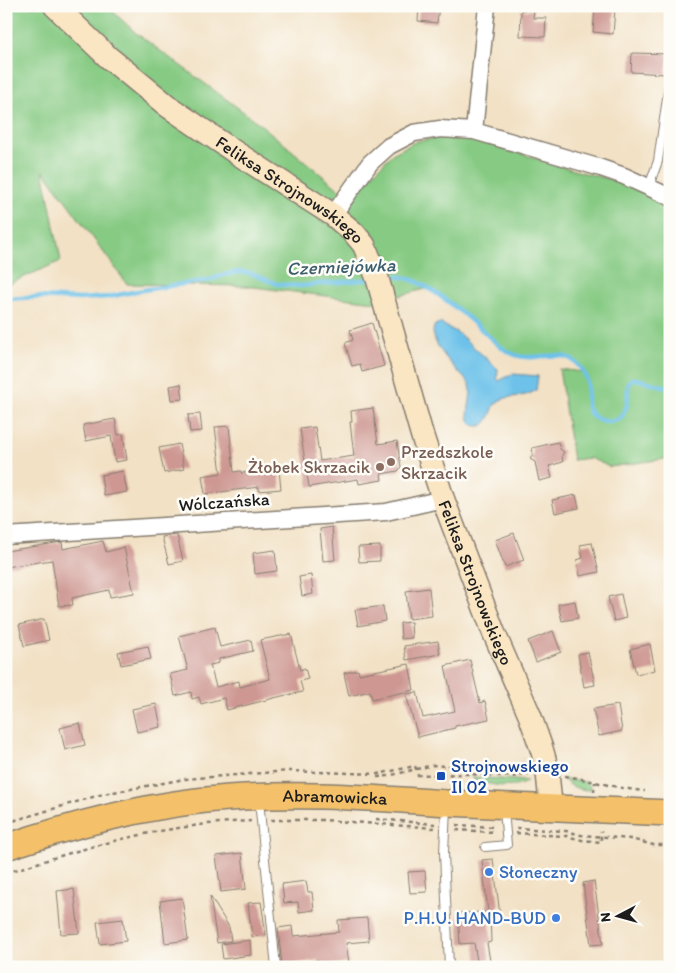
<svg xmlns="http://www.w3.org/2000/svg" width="676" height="973" viewBox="0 0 676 973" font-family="Itim,sans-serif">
<rect width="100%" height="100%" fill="#fdfcf7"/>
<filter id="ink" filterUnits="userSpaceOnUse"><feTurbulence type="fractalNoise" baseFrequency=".02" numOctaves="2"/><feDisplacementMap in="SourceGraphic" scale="10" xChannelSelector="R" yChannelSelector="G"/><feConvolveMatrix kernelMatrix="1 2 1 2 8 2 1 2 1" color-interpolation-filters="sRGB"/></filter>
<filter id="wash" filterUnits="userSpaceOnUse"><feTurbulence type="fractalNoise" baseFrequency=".0096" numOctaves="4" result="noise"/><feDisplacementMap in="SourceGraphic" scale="20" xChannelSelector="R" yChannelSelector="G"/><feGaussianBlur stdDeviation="1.12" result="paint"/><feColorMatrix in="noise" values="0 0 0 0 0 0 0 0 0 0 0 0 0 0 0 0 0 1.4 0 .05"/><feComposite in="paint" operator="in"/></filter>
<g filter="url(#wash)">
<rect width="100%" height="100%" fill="#f2e1c5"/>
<!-- green -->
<path fill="#86ca83" stroke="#517350" d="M 6,6 L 107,6 L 136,33 L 260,124 L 353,201 L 356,194 L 370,177 L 392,154 L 417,141 L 448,137 L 481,141 L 577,171 L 621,182 L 670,206 L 670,458 L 610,467 L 590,458 L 573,460 L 559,369 L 583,372 C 558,342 546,363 517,356 C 501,352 490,336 477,326 C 462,313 445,301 429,288 L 375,302 L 245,286 L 127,284 L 43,170 L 61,261 L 6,285 Z
M 473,777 L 527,781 C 513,792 490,783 474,781 Z
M 563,779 L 586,782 L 590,786 L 590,790 C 579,790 571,787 563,779 Z"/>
<!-- water -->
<path fill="#6ec2ea" stroke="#456f83" d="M 440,323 L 458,333 L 498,369 L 497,378 L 499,381 L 512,374 L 538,376 L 536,390 C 523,400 507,393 496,403 C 491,409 489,431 474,425 C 460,419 477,393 468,382 C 458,371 425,340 435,325 Z"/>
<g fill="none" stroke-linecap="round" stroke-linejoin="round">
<!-- stream -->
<path stroke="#6ec2ea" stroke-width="4.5" d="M 384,277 C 392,276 400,276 407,278 C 430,285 460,311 479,327 C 490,337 500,349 515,355 C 539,364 565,341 584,373 C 594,390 577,409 598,419 C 606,423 612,422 620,419 C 623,415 625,411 627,405 C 629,399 625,383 632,379 C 637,377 659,387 670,387
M 6,299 L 38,297 L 80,299 L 108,297 L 143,290 L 210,280 L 224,275 L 238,272 L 250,273 L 277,284 L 300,286 L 372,279"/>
</g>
<g id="blocks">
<!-- building -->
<path fill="#ce9792" d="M 419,6 L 439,6 L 437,23 L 418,21 Z
M 595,7 L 615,9 L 613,34 L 593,32 Z
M 521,10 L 534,10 L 533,18 L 546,18 L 545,37 L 520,36 Z
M 632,53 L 668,54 L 666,73 L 665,74 L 631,72 Z
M 372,323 L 384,366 L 362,372 L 360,364 L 352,366 L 345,343 L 353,340 L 350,330 Z
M 181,384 L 183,399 L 172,400 L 170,386 Z
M 373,408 L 378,444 L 397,441 L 401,467 L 398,471 L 381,474 L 382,480 L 359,484 L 358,479 L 309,487 L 300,429 L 315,427 L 320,461 L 354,456 L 350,422 L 352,422 L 351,411 Z
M 200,414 L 202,431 L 190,432 L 188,415 Z
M 115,419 L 118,435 L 123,434 L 127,460 L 115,462 L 111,436 L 86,441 L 83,425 Z
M 229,426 L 234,472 L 241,471 L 241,473 L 279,470 L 281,489 L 259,491 L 259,487 L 205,494 L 202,476 L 221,473 L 215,427 Z
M 558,442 L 560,449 L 564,452 L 562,455 L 563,462 L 549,466 L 552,478 L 539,481 L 535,462 L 530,459 L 533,454 L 532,448 Z
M 179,444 L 184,469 L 164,473 L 159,448 Z
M 123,471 L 127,492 L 104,496 L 101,475 Z
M 576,495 L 579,508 L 555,513 L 552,500 Z
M 332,527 L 335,560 L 323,561 L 320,529 Z
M 514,533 L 524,560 L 505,567 L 495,540 Z
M 177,535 L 183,561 L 169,564 L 162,537 Z
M 103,541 L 106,552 L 124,547 L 134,593 L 110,597 L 109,590 L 72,598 L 73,605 L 59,606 L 52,560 L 6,567 L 6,551 L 62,542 L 63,549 Z
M 592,543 L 599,572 L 580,576 L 577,560 L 583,558 L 580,545 Z
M 380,546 L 380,561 L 359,562 L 358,547 Z
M 275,550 L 277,571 L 255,574 L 253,553 Z
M 311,575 L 313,594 L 302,596 L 299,577 Z
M 429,588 L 432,616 L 409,619 L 406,591 Z
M 621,594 L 626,618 L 614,621 L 608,597 Z
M 575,601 L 578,618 L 562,621 L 558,604 Z
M 383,606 L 385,621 L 358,626 L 355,610 Z
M 44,619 L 49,640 L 24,646 L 19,625 Z
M 411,622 L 412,638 L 401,639 L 400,623 Z
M 215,627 L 220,647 L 251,640 L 253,651 L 219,659 L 219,663 L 210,665 L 216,687 L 239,681 L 240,687 L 270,679 L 260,640 L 291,634 L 300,670 L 305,668 L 308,679 L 300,681 L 303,692 L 282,696 L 227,710 L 224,698 L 201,704 L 199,697 L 192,699 L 191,692 L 175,696 L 170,674 L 188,670 L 179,636 Z
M 553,631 L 561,652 L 536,662 L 528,641 Z
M 438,641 L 440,654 L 406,660 L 404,646 Z
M 650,644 L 655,670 L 636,674 L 630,649 Z
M 148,646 L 151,659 L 121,665 L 118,652 Z
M 588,652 L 595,685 L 584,687 L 578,654 Z
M 470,660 L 480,703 L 485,701 L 489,719 L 455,726 L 455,728 L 418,737 L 406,694 L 417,692 L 423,718 L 455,711 L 445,666 Z
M 409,664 L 414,690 L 372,699 L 370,691 L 349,696 L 344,673 L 358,670 L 359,674 Z
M 156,704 L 161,727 L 137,732 L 132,709 Z
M 618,705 L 622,731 L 599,736 L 593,709 Z
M 80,723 L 85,745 L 65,750 L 60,728 Z
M 242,853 L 246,889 L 221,892 L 216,856 Z
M 493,859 L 500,915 L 490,916 L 491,942 L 487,943 L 491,967 L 478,967 L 474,943 L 460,944 L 458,913 L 488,912 L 482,860 Z
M 425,871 L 427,892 L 410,893 L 408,872 Z
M 306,881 L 308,892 L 312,892 L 314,910 L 299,912 L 298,902 L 284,903 L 282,884 Z
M 594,881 L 603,944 L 591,945 L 583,883 Z
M 74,889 L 79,933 L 61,934 L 57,891 Z
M 210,896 L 229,927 L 231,941 L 217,943 Z
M 182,898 L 188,940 L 165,943 L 160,901 Z
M 261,902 L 266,935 L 252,937 L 248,903 Z
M 367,918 L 369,941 L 346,943 L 349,963 L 318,966 L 318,960 L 282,966 L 278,928 L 292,926 L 293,936 L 339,932 L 338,920 Z
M 123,919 L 126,941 L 100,944 L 97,922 Z
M 250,940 L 251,955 L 223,959 L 221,944 Z"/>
</g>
</g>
<g filter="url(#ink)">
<use href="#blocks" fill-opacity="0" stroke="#877e70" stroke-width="1"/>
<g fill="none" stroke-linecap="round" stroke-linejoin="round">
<defs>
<path id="lane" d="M 649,186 L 658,161 L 670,77
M 259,801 L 276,967
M 446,807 L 444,853 L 449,967
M 485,847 L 507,845 L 504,810"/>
<path id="street" d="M 474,131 L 487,6
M 333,215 L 370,163 L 389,146 L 414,133 L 440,129 L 474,131 L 601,168 L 624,176 L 670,197
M 6,536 L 386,512 L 443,499"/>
<g id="secondary">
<path id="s1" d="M 55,6 L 108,57 L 169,107 L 235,152 L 333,215 L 354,233 L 364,245 L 377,277 L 422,435 L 443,499 L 494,633 L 530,716 L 542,750 L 547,768 L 551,808"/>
</g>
<g id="primary">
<path id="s2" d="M 6,847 C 69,826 132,809 197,801 C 281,791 363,797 447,803 C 521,807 595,810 670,813"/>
</g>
</defs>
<!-- lane casing -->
<use href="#lane" stroke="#877e70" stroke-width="10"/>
<!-- street casing -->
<use href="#street" stroke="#877e70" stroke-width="19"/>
<!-- secondary casing -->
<use href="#secondary" stroke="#877e70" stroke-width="25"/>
<!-- primary casing -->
<use href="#primary" stroke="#877e70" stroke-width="28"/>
<!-- path -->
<path stroke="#877e70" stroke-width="2.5" stroke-dasharray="4 4" stroke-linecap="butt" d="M 564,769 L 571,771
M 519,773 L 525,758
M 565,776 C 592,780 618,789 645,791
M 377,777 L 388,776 L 433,765 L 529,774
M 594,792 L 595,782
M 376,819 L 435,824
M 271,820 L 323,820 L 435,828
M 6,823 L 103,794 L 185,779 L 289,771 L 378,774 L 415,766 L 418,775 L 469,774 L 519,777 L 524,773 L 529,767
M 456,825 L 495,827
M 516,828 L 566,831 L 581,835 L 631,839 L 653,845 L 670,845
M 456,830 L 495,832
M 516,833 L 566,836 L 582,840 L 601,842 L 601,831
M 6,873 C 68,853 129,834 193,826 C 212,823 232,822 251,821"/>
<!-- lane -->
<use href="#lane" stroke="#fff" stroke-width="8"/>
<!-- street -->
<use href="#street" stroke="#fff" stroke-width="16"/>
<!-- secondary -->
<use href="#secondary" stroke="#fbe6c4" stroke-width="22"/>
<!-- primary -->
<use href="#primary" stroke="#f4c16b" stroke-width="25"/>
</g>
</g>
<!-- markers -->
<g fill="#8d6e63" stroke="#fdfcf7" stroke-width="2">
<circle cx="391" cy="462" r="5"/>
<circle cx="380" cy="467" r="5"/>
</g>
<rect fill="#1a4fb4" stroke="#fdfcf7" stroke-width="2" x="436" y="771" width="10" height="10" rx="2.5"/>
<g fill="#3f7fe0" stroke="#fdfcf7" stroke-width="2">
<circle cx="489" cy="872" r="5"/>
<circle cx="556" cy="918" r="5"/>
</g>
<g text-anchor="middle" stroke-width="5" stroke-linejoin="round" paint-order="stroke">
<!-- street labels -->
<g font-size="18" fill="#1c1c1c" stroke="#fdfcf7">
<text dy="6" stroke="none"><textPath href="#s1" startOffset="299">Feliksa Strojnowskiego</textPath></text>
<text transform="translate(224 502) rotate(-4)" y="6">Wólczańska</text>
<text dy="6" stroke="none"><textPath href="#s1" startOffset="748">Feliksa Strojnowskiego</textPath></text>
<text dy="6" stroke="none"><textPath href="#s2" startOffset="335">Abramowicka</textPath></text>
</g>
<!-- education labels -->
<g font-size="18" fill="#785e54" stroke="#fdfcf7" text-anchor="start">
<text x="401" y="458">Przedszkole<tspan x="401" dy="21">Skrzacik</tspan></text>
<text x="370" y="473" text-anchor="end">Żłobek Skrzacik</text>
</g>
<!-- transit labels -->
<g font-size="18" fill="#164399" stroke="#fdfcf7" text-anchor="start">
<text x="451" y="772">Strojnowskiego<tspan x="451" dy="21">II 02</tspan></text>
</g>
<!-- shop labels -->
<g font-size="18" fill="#366cbe" stroke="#fdfcf7" text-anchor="start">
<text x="499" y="878">Słoneczny</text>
<text x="546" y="924" text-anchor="end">P.H.U. HAND-BUD</text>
</g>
<!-- water labels -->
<g font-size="19" font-style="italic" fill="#3d5e6e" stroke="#fdfcf7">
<text transform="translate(341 266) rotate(-2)" y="7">Czerniejówka</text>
</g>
</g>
<!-- margin -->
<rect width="676" height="973" fill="none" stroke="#fdfcf7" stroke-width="25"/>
<!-- north arrow -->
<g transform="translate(618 916) rotate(264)" stroke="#fdfcf7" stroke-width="4" paint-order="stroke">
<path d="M0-4L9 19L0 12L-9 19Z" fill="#1c1c1c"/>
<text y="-8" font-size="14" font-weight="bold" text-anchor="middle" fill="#1c1c1c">N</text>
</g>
</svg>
